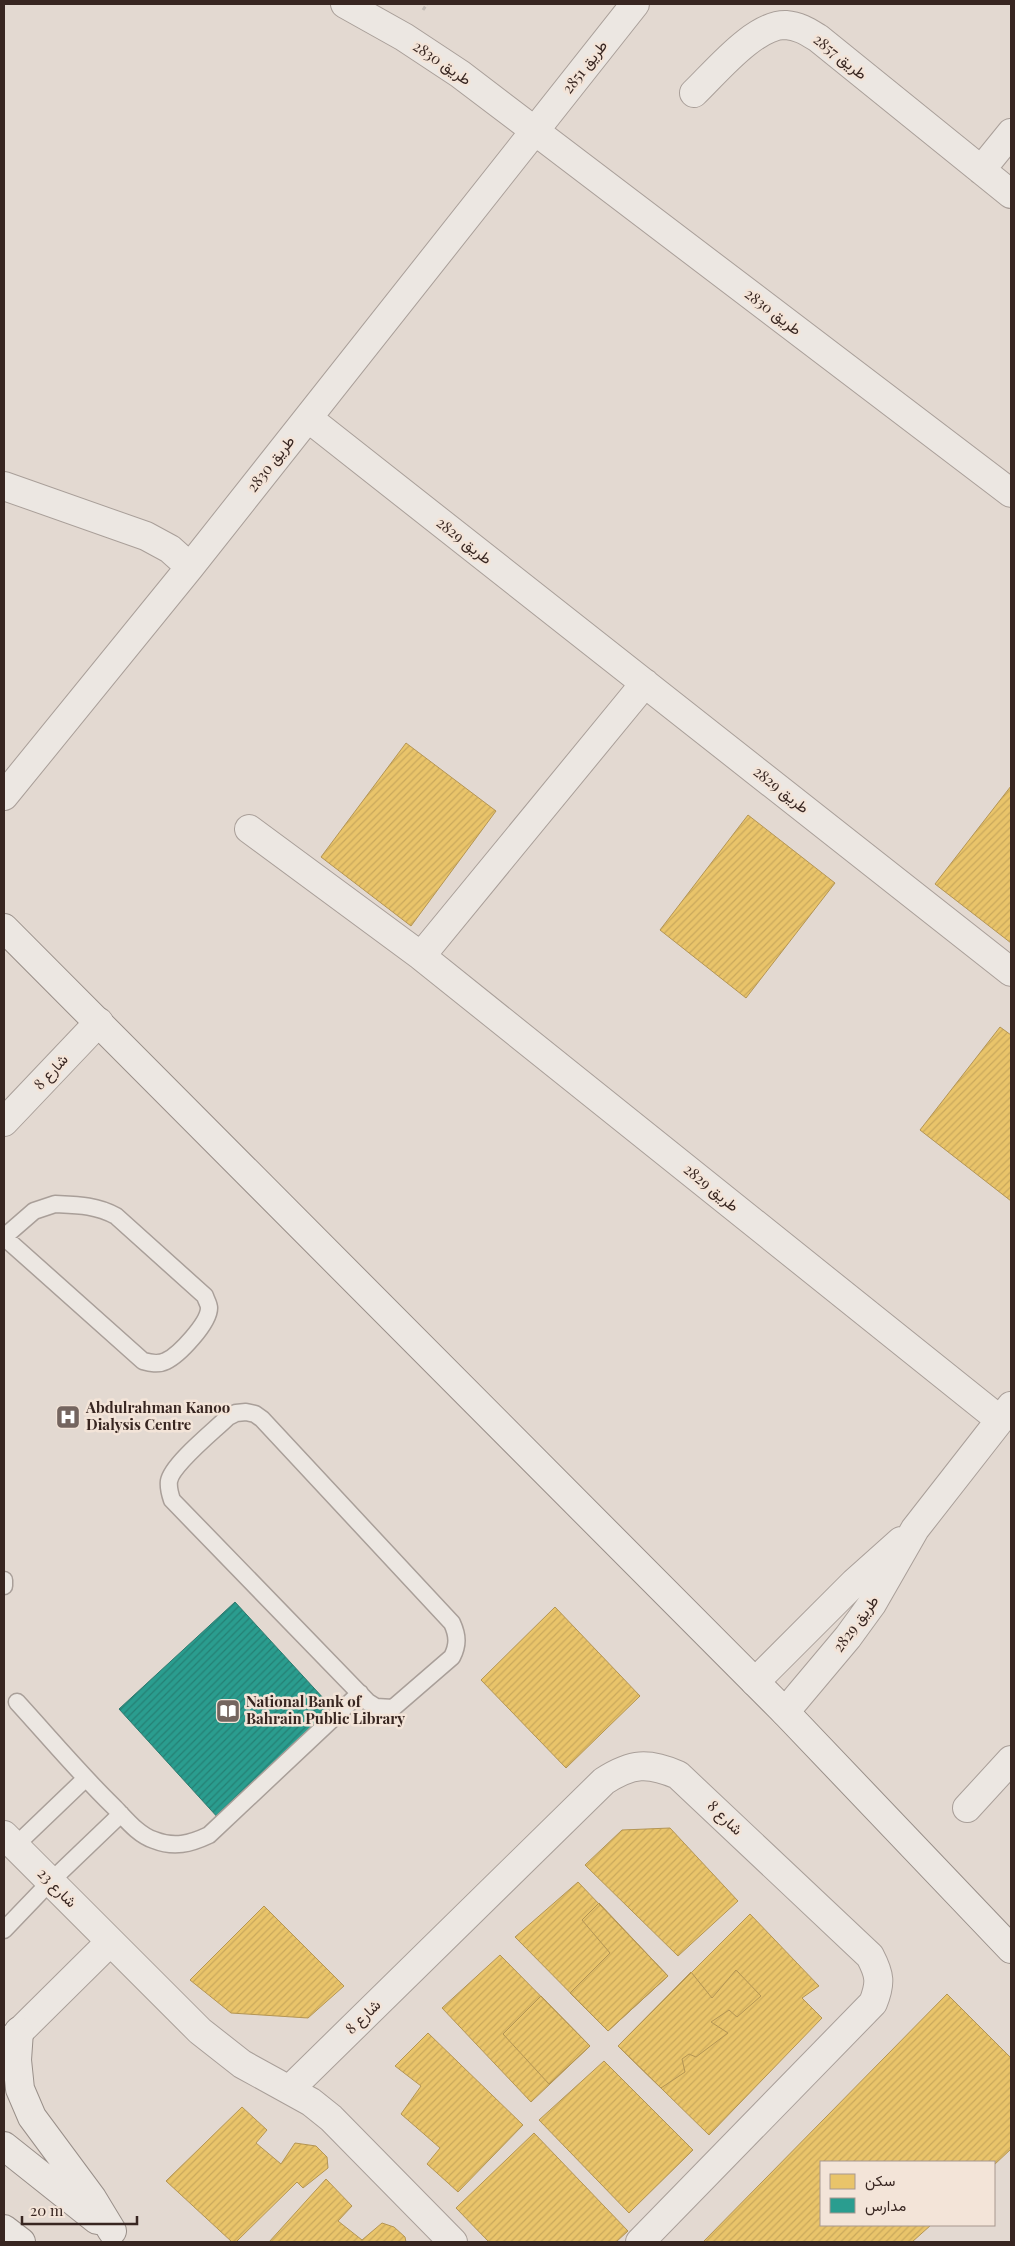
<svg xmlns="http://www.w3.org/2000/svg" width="1015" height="2246" viewBox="0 0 1015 2246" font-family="'Playfair Display',Vazirmatn,serif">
<defs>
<pattern id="homes-hatch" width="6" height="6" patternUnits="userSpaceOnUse" patternTransform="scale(1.25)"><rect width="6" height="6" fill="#e9c46a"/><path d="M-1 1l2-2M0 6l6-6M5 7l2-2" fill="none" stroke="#c9a85c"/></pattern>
<pattern id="schools-hatch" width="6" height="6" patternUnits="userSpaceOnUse" patternTransform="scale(1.25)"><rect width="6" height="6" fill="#2a9d8f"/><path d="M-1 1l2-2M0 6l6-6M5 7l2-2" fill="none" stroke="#258074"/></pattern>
</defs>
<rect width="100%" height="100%" fill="#e3d9d1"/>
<!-- homes -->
<path fill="url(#homes-hatch)" stroke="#b49554" d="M 406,743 L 496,811 L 411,926 L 321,857 Z
M 1011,786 L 1011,943 L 935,884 Z
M 748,815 L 835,883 L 746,998 L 660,930 Z
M 1000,1027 L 1011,1035 L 1011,1201 L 920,1130 Z
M 555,1607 L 640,1696 L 566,1768 L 481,1680 Z
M 670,1828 L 738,1901 L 678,1956 L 585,1865 L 622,1830 Z
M 578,1882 L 668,1976 L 608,2031 L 515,1937 Z
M 599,1903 L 668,1976 L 608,2031 L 570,1993 L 610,1953 L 582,1920 Z
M 264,1906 L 344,1986 L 308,2018 L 231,2013 L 190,1980 Z
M 750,1914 L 819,1986 L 802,1998 L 822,2018 L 709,2135 L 618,2046 Z
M 500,1955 L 590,2046 L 531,2102 L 442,2008 Z
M 736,1970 L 761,1996 L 737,2017 L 729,2010 L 711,2022 L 728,2033 L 696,2057 L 689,2054 L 682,2059 L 685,2072 L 661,2088 L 618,2046 L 691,1972 L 712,1998 Z
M 947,1994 L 1011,2058 L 1011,2149 L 994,2165 L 994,2162 L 821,2162 L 821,2225 L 931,2225 L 912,2242 L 703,2242 Z
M 541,1996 L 590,2046 L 549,2084 L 503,2034 Z
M 428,2033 L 523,2125 L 458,2192 L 427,2164 L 440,2148 L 401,2114 L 421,2086 L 395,2066 Z
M 604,2061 L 693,2150 L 629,2213 L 539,2120 Z
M 242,2107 L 267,2130 L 256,2143 L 281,2164 L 295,2143 L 316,2146 L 327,2157 L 328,2168 L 303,2188 L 297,2182 L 236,2242 L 232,2242 L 166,2181 Z
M 534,2133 L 628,2231 L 616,2242 L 489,2242 L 456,2208 Z
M 326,2179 L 352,2206 L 338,2221 L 362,2240 L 382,2223 L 394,2227 L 405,2237 L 406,2242 L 269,2242 Z"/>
<!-- schools -->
<path fill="url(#schools-hatch)" stroke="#2e796e" d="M 235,1602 L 336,1712 L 220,1820 L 119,1709 Z"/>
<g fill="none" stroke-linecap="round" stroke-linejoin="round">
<defs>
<path id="lane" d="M 55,1204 C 77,1205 96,1205 116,1216 L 205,1296 C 206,1300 209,1304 209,1308 C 209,1323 179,1355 166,1361 C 158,1365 150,1363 143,1361 L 4,1237 L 34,1211 Z
M 246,1412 L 255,1414 L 262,1419 L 452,1623 C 458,1636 458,1645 452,1657 L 393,1708 L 376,1707 L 368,1702 L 172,1500 C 170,1494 168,1488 169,1481 C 172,1464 215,1430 228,1417 L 236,1413 Z
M 4,1580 L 4,1586
M 17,1702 C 49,1737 79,1773 113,1806 C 125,1818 138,1835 154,1840 C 174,1848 190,1844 209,1835 L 360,1693
M 15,1846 L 85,1779
M 4,1930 L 50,1882 L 121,1814"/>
<path id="street" d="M 345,4 L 404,37 L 460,74 L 1011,493
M 694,93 C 716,72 755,24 786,25 C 799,26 808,32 818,38 L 1011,194
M 981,170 L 1011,133
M 308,418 L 1011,972
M 4,486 L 146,536 L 170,549 L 190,567
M 4,796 L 190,567 L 635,4
M 249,829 L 421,956 L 1000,1420
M 421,956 L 645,683
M 4,1122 L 99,1022
M 755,1682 L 854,1583 L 901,1541
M 785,1712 L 848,1637 L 872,1604 L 915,1529 L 1011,1406
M 967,1808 L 1011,1760
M 4,1835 L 200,2031 L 242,2064 L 311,2102 L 331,2118 L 453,2242
M 4,2047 L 110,1942
M 289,2090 L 604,1781 C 632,1763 648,1762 678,1775 L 870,1956 C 880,1975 881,1983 873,2003 L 640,2242"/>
<path id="secondary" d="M 4,928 L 785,1712 L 1011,1949
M 19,2031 L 17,2060 L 20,2089 L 32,2117 L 92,2198 L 112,2231
M 4,2146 L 97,2220
M 4,2229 L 21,2242"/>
</defs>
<!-- lane casing -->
<use href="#lane" stroke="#a99f99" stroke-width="19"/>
<!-- street casing -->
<use href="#street" stroke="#a99f99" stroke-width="30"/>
<!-- secondary casing -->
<use href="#secondary" stroke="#998f89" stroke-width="30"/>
<!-- path -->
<path stroke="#c5bdb8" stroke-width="3" stroke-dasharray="4 2.5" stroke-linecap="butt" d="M 423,10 L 427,4"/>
<!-- lane -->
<use href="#lane" stroke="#ece7e2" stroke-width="16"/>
<!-- street -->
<use href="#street" stroke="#ece7e2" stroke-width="28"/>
<!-- secondary -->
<use href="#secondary" stroke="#ece7e2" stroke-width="28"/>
</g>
<!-- icons -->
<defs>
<symbol id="hospital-square" viewBox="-11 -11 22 22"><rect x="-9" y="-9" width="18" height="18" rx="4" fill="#74655f" stroke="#f3e4d8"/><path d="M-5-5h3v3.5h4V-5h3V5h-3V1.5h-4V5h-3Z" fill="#fff"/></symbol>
<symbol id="library-square" viewBox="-11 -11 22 22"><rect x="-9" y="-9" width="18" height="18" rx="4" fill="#74655f" stroke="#f3e4d8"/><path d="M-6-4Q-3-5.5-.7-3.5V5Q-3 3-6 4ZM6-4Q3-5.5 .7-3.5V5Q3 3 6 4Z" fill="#fff"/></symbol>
</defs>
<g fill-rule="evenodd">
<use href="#hospital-square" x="54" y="1403" width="28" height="28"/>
<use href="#library-square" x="214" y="1697" width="28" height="28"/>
</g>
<g text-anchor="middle" stroke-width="5" stroke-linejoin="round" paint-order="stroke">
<!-- street labels -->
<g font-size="15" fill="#382621" stroke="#f3e4d8">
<text transform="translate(840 57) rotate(38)" y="5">طريق 2857</text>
<text transform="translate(442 63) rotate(34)" y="5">طريق 2830</text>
<text transform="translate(585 67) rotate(-52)" y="5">طريق 2851</text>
<text transform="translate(773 312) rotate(37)" y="5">طريق 2830</text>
<text transform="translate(271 464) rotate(-52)" y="5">طريق 2830</text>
<text transform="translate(464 541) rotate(38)" y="5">طريق 2829</text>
<text transform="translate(781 790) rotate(38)" y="5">طريق 2829</text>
<text transform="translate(51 1072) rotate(-47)" y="5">شارع 8</text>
<text transform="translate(711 1188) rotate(39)" y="5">طريق 2829</text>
<text transform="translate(856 1624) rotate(-54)" y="5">طريق 2829</text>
<text transform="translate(725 1818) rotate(44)" y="5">شارع 8</text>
<text transform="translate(57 1888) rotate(45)" y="5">شارع 23</text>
<text transform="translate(363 2017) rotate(-44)" y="5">شارع 8</text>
</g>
<!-- poi labels -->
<g font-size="15" font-weight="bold" fill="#382621" stroke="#f3e4d8" text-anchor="start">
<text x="86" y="1413">Abdulrahman Kanoo<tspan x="86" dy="17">Dialysis Centre</tspan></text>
<text x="246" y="1707">National Bank of<tspan x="246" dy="17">Bahrain Public Library</tspan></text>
</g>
</g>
<!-- border -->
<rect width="1015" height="2246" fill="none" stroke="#382621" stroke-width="10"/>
<!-- legend -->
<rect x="820" y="2161" width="175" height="65" fill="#f3e4d8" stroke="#a8988f"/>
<rect x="830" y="2174" width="25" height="15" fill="#e9c46a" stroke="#a8988f"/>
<text x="865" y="2186" font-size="15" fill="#382621">سكن</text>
<rect x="830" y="2198" width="25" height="15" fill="#2a9d8f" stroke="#a8988f"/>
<text x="865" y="2211" font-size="15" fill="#382621">مدارس</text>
<!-- scale -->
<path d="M22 2216v8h115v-8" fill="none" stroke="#382621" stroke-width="2.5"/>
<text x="30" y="2216" font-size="15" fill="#382621" stroke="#f3e4d8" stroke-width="4" paint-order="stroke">20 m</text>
</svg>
